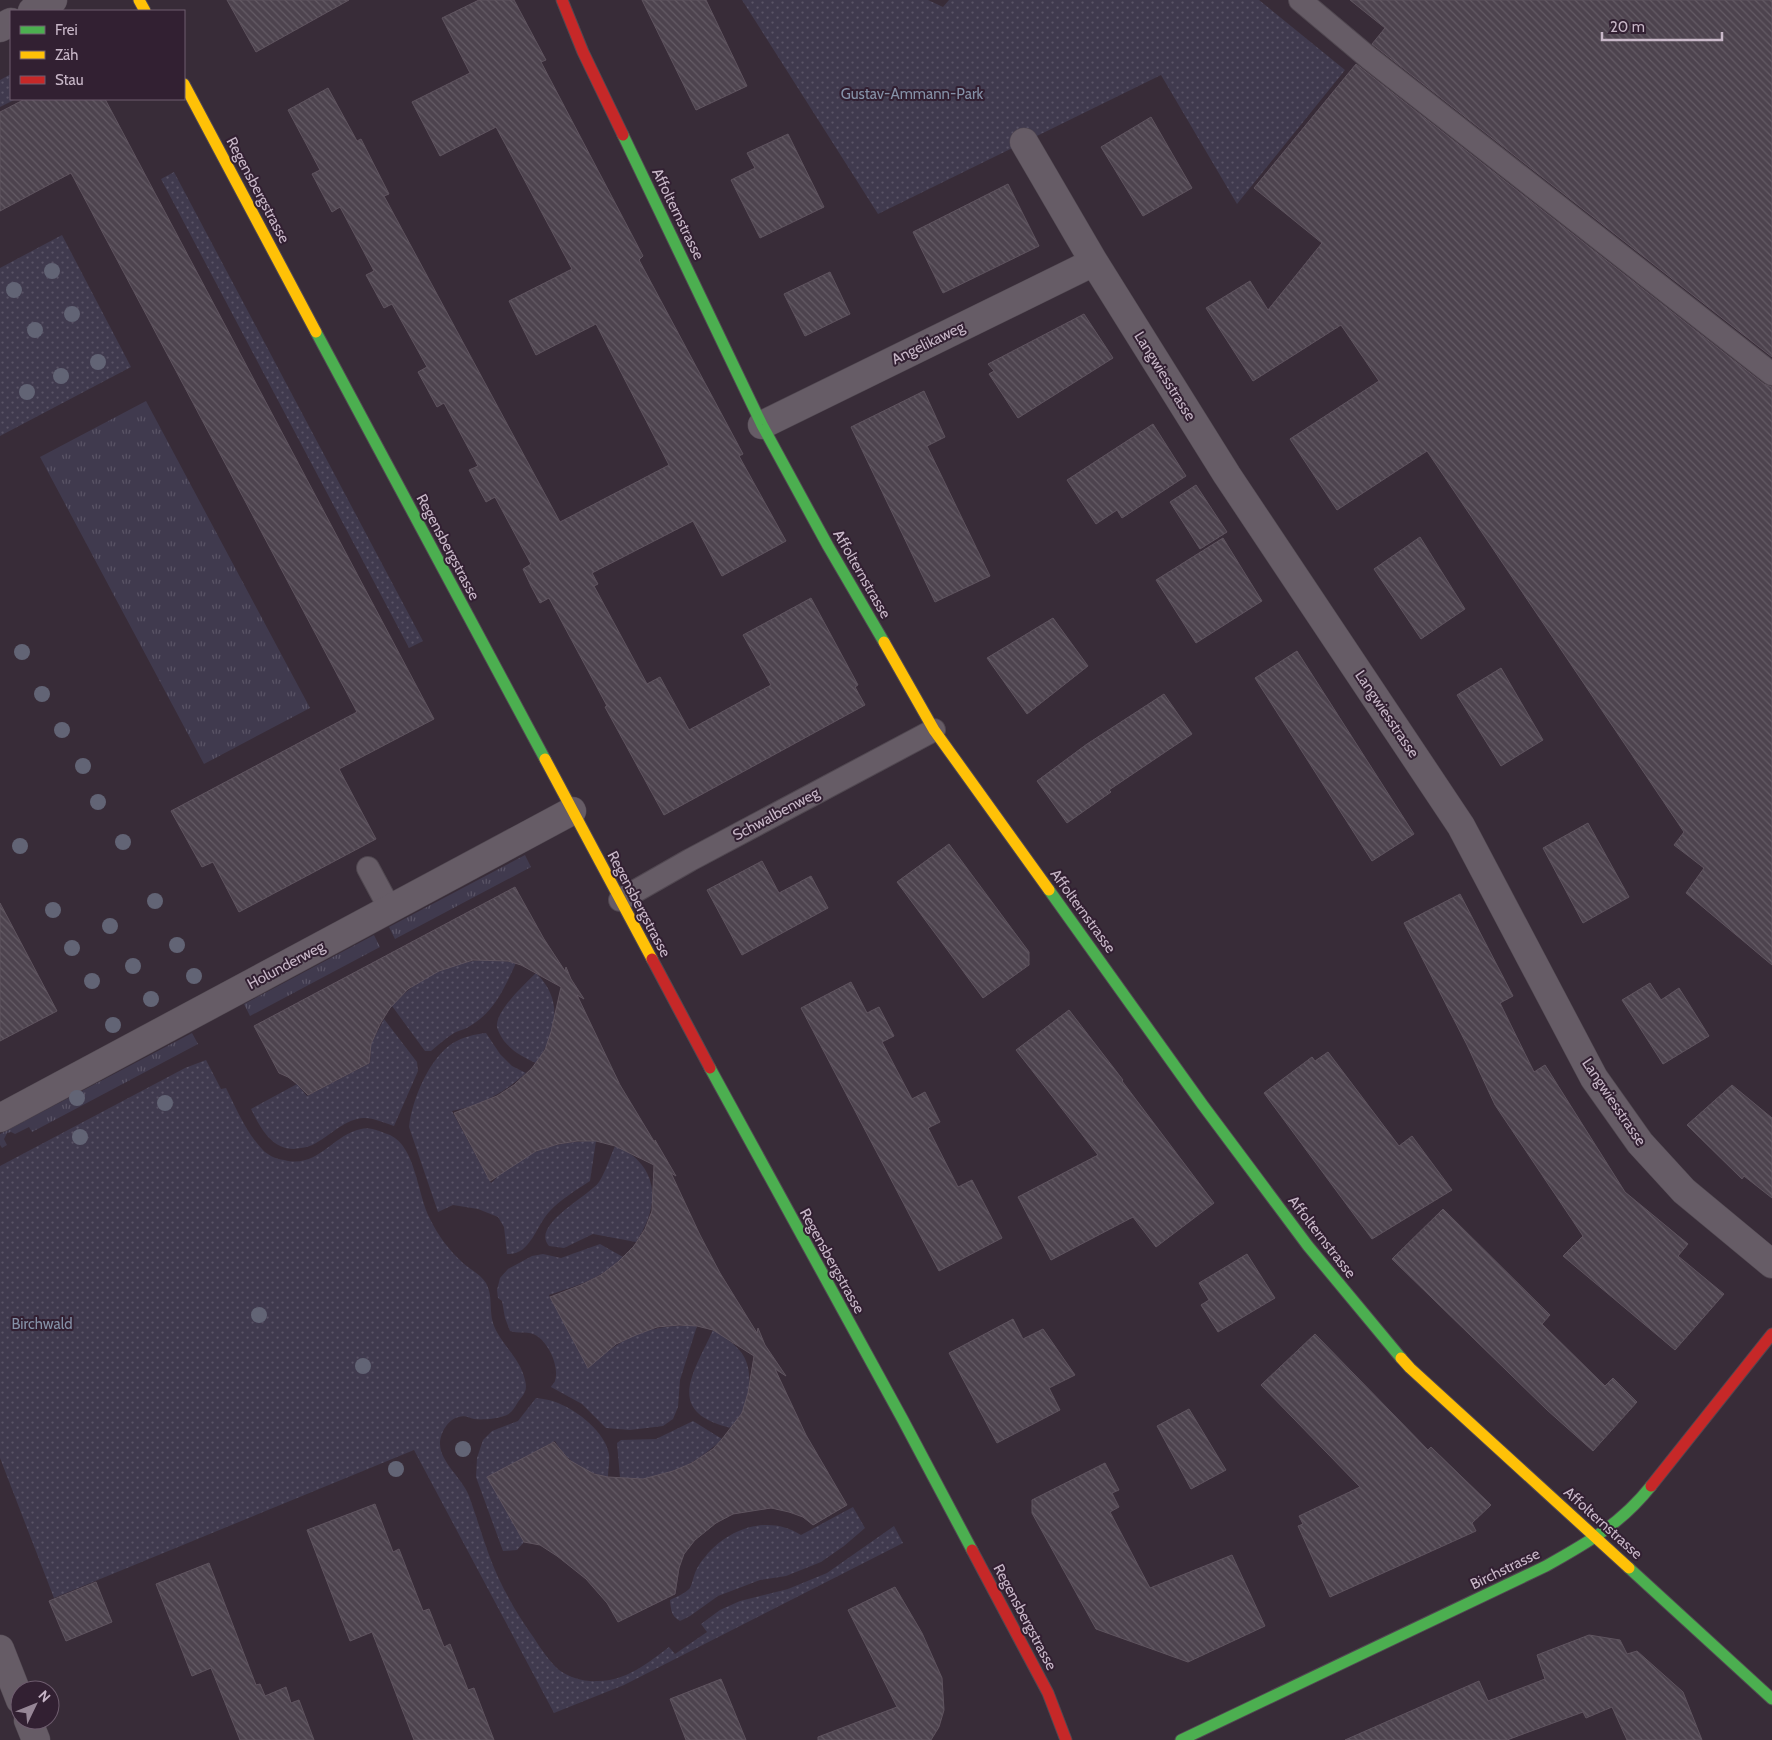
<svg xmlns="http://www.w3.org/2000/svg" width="1772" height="1740" viewBox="0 0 1772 1740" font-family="Cabin,sans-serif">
<defs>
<pattern id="grass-tufts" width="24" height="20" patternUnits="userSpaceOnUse" patternTransform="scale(1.25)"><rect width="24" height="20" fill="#403a4e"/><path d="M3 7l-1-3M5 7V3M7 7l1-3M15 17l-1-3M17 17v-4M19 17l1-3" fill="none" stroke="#5a5466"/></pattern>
<pattern id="park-dots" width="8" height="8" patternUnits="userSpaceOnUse" patternTransform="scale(1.25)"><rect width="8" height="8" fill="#403a4e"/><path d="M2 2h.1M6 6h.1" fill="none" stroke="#5a5466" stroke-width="1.8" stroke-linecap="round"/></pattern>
<pattern id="building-back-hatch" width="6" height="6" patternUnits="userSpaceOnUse" patternTransform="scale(1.25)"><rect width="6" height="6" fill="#4d434e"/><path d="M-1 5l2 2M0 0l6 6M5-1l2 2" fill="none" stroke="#655c66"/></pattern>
</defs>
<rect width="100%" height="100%" fill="#382c38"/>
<!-- grass -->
<path fill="url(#grass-tufts)" d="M 146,401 L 310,708 L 204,764 L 40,457 Z
M 525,855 L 531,867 L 395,939 L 389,927 Z
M 374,935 L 380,947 L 250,1016 L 244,1004 Z
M 192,1033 L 198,1044 L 32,1132 L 29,1127 L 15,1134 L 11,1132 L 7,1133 L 4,1139 L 7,1145 L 2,1148 L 0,1145 L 0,1134 Z"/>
<!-- park -->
<path fill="url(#park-dots)" d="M 742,0 L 928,0 L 943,7 L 949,0 L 1259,0 L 1345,70 L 1237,204 L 1161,75 L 878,214 Z
M 11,74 L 11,99 L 16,99 L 0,107 L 0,80 Z
M 174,172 L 423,641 L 409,648 L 161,179 Z
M 62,235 L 131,367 L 0,436 L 0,268 Z
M 491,959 L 516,963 C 505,987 494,1012 470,1026 C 466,1029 460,1030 456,1032 C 447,1037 438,1045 431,1051 L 425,1051 L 392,1006 C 417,977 453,961 491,959 Z
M 536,973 C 564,1000 557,1033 536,1063 C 523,1057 513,1052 504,1041 C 501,1036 498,1032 497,1027 C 495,1011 525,984 536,973 Z
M 384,1019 L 417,1062 L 418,1071 L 394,1126 C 385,1123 374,1118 364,1118 C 345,1119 332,1134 316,1143 C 310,1147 301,1148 294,1149 C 271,1149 260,1127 251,1109 L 297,1084 L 307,1096 L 370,1063 L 371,1044 Z
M 486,1033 L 500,1054 L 512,1066 L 526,1073 C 505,1092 481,1106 452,1111 L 491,1183 C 495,1180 498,1175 502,1172 C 532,1149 559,1141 596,1141 L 590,1181 C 576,1190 560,1200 549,1212 C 536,1226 530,1256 507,1254 L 504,1227 L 498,1217 L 478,1209 L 453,1205 L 438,1212 L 409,1127 C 412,1100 429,1058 453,1043 C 463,1037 475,1034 486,1033 Z
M 206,1060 L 221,1089 L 226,1088 C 236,1108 246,1132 262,1149 C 267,1155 276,1159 284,1160 C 318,1169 332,1135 361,1129 C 370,1126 381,1132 390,1135 C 416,1147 417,1194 430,1219 C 439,1237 449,1250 463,1263 C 470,1269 481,1275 486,1283 C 493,1295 489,1310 493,1323 C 500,1344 520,1357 525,1380 C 527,1388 526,1392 521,1398 C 515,1405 514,1413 504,1416 C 496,1419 482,1420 474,1419 C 469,1418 465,1415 459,1417 C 448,1419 440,1433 440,1444 C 440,1462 463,1479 469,1496 C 479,1523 486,1551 498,1577 C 508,1598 520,1619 534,1638 C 541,1649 549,1661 559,1670 C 570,1678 585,1682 598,1681 C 626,1681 648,1663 669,1647 L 675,1654 L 707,1632 L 701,1624 L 720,1610 L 740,1601 L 788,1589 L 827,1573 L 894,1526 L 903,1543 L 624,1685 L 554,1713 L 414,1450 L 54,1598 L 0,1458 L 0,1166 L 185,1068 Z
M 615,1146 C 620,1149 627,1151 632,1155 C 662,1179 655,1214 636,1242 L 593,1234 L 564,1248 L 549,1246 C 530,1225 589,1196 599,1182 C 606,1171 610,1157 615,1146 Z
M 600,1244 L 623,1257 C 599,1280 579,1285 549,1295 L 588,1368 C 623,1336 649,1324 697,1326 L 680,1380 L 678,1407 L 673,1419 L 663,1426 L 630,1430 L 606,1428 L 582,1404 L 551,1387 C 551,1386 555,1382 555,1381 C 560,1366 547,1339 533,1334 C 526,1331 518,1334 510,1331 L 505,1318 L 502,1301 L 498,1298 L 497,1290 L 500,1278 L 508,1269 L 532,1256 L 543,1254 L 561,1258 Z
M 713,1330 C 724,1337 736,1344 743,1355 C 753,1371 750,1396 742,1412 C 740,1418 735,1423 731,1428 C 664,1412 693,1374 713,1330 Z
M 536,1398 C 544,1399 551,1400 558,1403 C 578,1411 605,1432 609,1454 C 610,1461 608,1470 608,1477 C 584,1472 568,1463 555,1441 L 488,1477 L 524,1542 L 517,1550 L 503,1551 L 476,1477 L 477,1458 L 483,1440 L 492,1431 L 518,1421 Z
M 693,1421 L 722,1439 C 702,1459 673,1476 643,1479 C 636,1480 627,1478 620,1478 L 617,1443 L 621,1440 L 656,1439 Z
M 853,1507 L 865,1528 L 844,1546 L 821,1562 L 786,1576 L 760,1580 L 718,1596 L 690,1616 L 680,1621 C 671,1616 671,1610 670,1600 C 676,1597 686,1593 690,1588 C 692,1584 693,1578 695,1573 C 697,1568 701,1561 705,1557 C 728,1528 769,1514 801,1535 Z"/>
<!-- building -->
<path fill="url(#building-back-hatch)" stroke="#5f545f" d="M 227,0 L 349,0 L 256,52 Z
M 479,0 L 514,0 L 546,60 L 541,62 L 643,256 L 639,260 L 743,454 L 739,456 L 786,541 L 722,576 L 693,521 L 592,573 L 598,584 L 594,586 L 647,684 L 660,677 L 689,730 L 771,685 L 743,635 L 811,598 L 858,685 L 855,687 L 865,705 L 664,815 L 605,707 L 607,706 L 549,598 L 540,603 L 531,586 L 523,569 L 531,564 L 495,497 L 486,502 L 469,470 L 478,466 L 444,403 L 437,407 L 418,372 L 427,367 L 392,304 L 384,308 L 366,275 L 374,271 L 340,207 L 332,212 L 312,174 L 320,170 L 288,110 L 328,88 L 357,141 L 361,139 L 389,194 L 384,196 L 560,522 L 669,465 L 596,324 L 536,355 L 509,301 L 572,269 L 496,127 L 440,156 L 412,102 L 470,73 L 442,18 Z
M 642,0 L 706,0 L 747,86 L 696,110 Z
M 1350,0 L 1772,0 L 1772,357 L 1372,44 L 1385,28 Z
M 1356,64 L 1764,384 L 1772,387 L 1772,965 L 1686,893 L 1704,868 L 1674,845 L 1684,832 L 1427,451 L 1337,510 L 1290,439 L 1379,381 L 1341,325 L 1253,381 L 1206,308 L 1250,281 L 1268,310 L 1322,243 L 1254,188 Z
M 25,99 L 105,99 L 434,719 L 339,769 L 376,839 L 239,912 L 213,862 L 202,867 L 171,811 L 357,712 L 71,173 L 0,211 L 0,112 Z
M 1151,117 L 1192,188 L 1143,216 L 1101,147 Z
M 788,134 L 824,207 L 760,238 L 731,180 L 755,168 L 747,153 Z
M 1008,184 L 1039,246 L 943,293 L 913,232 Z
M 830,272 L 850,314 L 805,336 L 784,294 Z
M 1084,314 L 1113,358 L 1018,418 L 989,374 L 994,371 L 988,364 Z
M 924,391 L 945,437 L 927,446 L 990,576 L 935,602 L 851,427 Z
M 1153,424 L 1186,476 L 1122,518 L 1117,510 L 1096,524 L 1067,480 Z
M 1196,485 L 1227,532 L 1200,549 L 1170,502 Z
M 1420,537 L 1465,609 L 1421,639 L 1374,569 Z
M 1223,538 L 1262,601 L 1196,643 L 1156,580 Z
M 1053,618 L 1088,666 L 1027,714 L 987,658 Z
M 1297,651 L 1414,834 L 1372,861 L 1255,678 Z
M 1501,668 L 1543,740 L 1501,766 L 1457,695 Z
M 1164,694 L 1192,734 L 1109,790 L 1111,792 L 1067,823 L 1037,781 L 1087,744 Z
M 1588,823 L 1629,897 L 1583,923 L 1543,848 Z
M 949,844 L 1029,952 L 1029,965 L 983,998 L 897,882 Z
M 762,861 L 779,893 L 811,876 L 828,908 L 742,955 L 707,890 Z
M 515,887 L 544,939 L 565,971 L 566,967 L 571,979 L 584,999 L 577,995 L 620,1085 L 655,1143 L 655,1140 L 676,1176 L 671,1173 L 700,1235 L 720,1273 L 757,1333 L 758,1328 L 765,1345 L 786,1376 L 775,1369 L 806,1435 L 847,1505 L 813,1525 L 803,1517 L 789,1512 L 771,1508 L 733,1514 L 716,1523 L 695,1540 L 684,1554 L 679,1568 L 675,1594 L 618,1622 L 607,1603 L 586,1579 L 557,1556 L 540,1545 L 524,1542 L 487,1477 L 554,1442 L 569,1460 L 594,1474 L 608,1477 L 643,1479 L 673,1471 L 692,1463 L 713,1449 L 722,1439 L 742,1413 L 748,1393 L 754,1356 L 713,1330 L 697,1326 L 679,1325 L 657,1327 L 636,1335 L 616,1344 L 588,1368 L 550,1297 L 581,1285 L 601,1275 L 618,1262 L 634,1246 L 645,1229 L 652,1211 L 654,1165 L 615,1146 L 596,1141 L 577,1141 L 558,1144 L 536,1151 L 490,1181 L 454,1113 L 497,1096 L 514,1085 L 532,1068 L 545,1050 L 551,1032 L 561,987 L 521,965 L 508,961 L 473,960 L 439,971 L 408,989 L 390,1008 L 380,1024 L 371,1044 L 369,1063 L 308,1095 L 297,1084 L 288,1077 L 279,1073 L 254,1026 Z
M 1460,894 L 1513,996 L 1500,1003 L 1534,1072 L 1545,1065 L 1625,1192 L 1688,1244 L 1678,1256 L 1724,1294 L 1675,1350 L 1563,1256 L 1583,1236 L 1495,1105 L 1467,1045 L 1404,923 Z
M 0,903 L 57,1011 L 0,1041 Z
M 851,982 L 867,1013 L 879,1007 L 894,1036 L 882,1042 L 912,1099 L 925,1092 L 940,1122 L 928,1128 L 958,1187 L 972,1180 L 1002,1238 L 939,1271 L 801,1008 Z
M 1650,983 L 1661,1000 L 1679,988 L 1709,1036 L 1663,1064 L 1622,1000 Z
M 1069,1010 L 1123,1080 L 1122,1081 L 1214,1203 L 1156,1247 L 1133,1217 L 1051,1260 L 1018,1197 L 1098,1155 L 1016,1050 Z
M 1328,1052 L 1399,1146 L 1412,1136 L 1452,1190 L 1372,1239 L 1264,1093 L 1312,1057 L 1315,1061 Z
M 1732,1085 L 1772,1118 L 1772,1198 L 1744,1176 L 1742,1179 L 1687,1125 Z
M 1443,1209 L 1550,1315 L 1542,1324 L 1605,1386 L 1613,1378 L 1637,1402 L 1593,1451 L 1547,1410 L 1392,1259 Z
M 1247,1254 L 1275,1298 L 1218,1332 L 1201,1305 L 1209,1300 L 1199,1283 Z
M 1013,1319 L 1023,1339 L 1043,1329 L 1075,1375 L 1049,1388 L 1060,1410 L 997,1443 L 949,1353 Z
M 1315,1334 L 1428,1450 L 1431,1447 L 1491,1505 L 1472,1523 L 1476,1531 L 1330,1597 L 1298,1526 L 1303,1524 L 1299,1516 L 1360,1487 L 1261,1385 Z
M 1189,1409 L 1226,1470 L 1191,1489 L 1157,1426 Z
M 1105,1463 L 1119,1490 L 1112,1493 L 1119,1507 L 1110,1512 L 1150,1588 L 1232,1555 L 1265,1626 L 1188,1662 L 1096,1629 L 1032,1513 L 1032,1500 Z
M 375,1504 L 393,1552 L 399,1549 L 423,1611 L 429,1609 L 444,1647 L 450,1644 L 468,1690 L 474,1688 L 494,1740 L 414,1740 L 372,1632 L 350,1641 L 307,1530 Z
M 209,1563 L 256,1685 L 260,1684 L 265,1696 L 286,1687 L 291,1703 L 299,1700 L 314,1740 L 240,1740 L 211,1668 L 192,1676 L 156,1584 Z
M 96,1582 L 112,1622 L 66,1641 L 49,1601 Z
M 895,1587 L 922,1633 L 942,1678 L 944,1710 L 939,1727 L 931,1740 L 818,1740 L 818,1737 L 897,1707 L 848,1610 Z
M 1589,1635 L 1620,1640 L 1627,1654 L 1637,1651 L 1683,1692 L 1702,1740 L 1627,1740 L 1612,1707 L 1586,1718 L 1583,1712 L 1507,1740 L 1345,1740 L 1479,1681 L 1488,1701 L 1545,1679 L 1537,1655 Z
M 721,1679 L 746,1740 L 686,1740 L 670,1699 Z"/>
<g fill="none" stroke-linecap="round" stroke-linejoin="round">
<defs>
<path id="lane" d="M 1300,0 L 1369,58 L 1772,374
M 368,868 L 390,909
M 620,900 L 690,860 L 934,730"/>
<path id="street" d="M 32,11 L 53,0
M 0,28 L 11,22
M 1024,142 L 1094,262 L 1227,475 L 1461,826 L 1594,1078 L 1640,1143 L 1684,1191 L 1772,1264
M 762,425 L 1094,262
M 0,1118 L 572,811
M 0,1649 L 20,1700
M 28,1720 L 36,1740"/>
<path id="fast" d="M 623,135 L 762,425 L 828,546 L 884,642
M 316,332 L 545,759
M 1049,890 L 1202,1104 L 1308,1246 L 1401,1358
M 710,1068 L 903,1420 L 972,1550
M 1629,1568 L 1772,1699
M 1181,1740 L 1546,1566 C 1587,1543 1621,1524 1651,1486"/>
<path id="slow" d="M 139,0 L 145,11
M 184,84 L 316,332
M 884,642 L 934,730 L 1049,890
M 545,759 L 652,959
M 1401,1358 L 1410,1368 L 1629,1568"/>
<path id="jam" d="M 562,0 L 583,52 L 623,135
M 652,959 L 710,1068
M 1651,1486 L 1772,1334
M 972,1550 L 1048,1693 L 1066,1740"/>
</defs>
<!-- lane casing -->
<use href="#lane" stroke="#514851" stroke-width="24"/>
<!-- street casing -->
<use href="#street" stroke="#514851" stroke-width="29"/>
<!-- fast casing -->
<use href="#fast" stroke="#514851" stroke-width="13"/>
<!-- slow casing -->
<use href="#slow" stroke="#514851" stroke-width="13"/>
<!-- jam casing -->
<use href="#jam" stroke="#514851" stroke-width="13"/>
<!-- lane -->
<use href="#lane" stroke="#665c66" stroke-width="22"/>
<!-- street -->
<use href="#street" stroke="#665c66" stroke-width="28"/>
<!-- fast -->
<use href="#fast" stroke="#4caf50" stroke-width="11"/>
<!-- slow -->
<use href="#slow" stroke="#ffc107" stroke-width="11"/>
<!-- jam -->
<use href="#jam" stroke="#c62828" stroke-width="11"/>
</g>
<!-- trees -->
<g fill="#626475">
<circle cx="52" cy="271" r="8"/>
<circle cx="14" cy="290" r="8"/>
<circle cx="72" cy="314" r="8"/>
<circle cx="35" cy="330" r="8"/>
<circle cx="98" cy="362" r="8"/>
<circle cx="61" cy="376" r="8"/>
<circle cx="27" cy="392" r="8"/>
<circle cx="22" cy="652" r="8"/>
<circle cx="42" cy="694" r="8"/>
<circle cx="62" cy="730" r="8"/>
<circle cx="83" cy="766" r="8"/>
<circle cx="98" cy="802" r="8"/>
<circle cx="123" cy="842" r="8"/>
<circle cx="20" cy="846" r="8"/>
<circle cx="155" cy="901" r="8"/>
<circle cx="53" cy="910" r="8"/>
<circle cx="110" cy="926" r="8"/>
<circle cx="177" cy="945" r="8"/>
<circle cx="72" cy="948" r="8"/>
<circle cx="133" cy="966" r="8"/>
<circle cx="194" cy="976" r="8"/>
<circle cx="92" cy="981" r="8"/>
<circle cx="151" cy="999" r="8"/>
<circle cx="113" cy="1025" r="8"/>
<circle cx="77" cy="1098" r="8"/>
<circle cx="165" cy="1103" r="8"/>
<circle cx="80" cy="1137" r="8"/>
<circle cx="259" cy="1315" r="8"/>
<circle cx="363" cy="1366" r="8"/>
<circle cx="463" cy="1449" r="8"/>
<circle cx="396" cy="1469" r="8"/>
</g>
<g text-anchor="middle" stroke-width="4" stroke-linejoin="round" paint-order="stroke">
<!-- park labels -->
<g font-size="15" fill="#8591a7" stroke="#322032">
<text x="912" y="99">Gustav-Ammann-Park</text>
<text x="42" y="1329">Birchwald</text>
</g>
<!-- street labels -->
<g font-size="15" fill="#c8b7c8" stroke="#322032">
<text transform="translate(258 190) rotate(62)" y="5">Regensbergstrasse</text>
<text transform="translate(678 214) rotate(64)" y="5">Affolternstrasse</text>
<text transform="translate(928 343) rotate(-26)" y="5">Angelikaweg</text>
<text transform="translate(1165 376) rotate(58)" y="5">Langwiesstrasse</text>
<text transform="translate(448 547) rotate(62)" y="5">Regensbergstrasse</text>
<text transform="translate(862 574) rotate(60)" y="5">Affolternstrasse</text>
<text transform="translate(1387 714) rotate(56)" y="5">Langwiesstrasse</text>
<text transform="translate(776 814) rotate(-28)" y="5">Schwalbenweg</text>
<text transform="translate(639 904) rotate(62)" y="5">Regensbergstrasse</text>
<text transform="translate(1083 911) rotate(54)" y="5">Affolternstrasse</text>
<text transform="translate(286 965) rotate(-28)" y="5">Holunderweg</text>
<text transform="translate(1614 1102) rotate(56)" y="5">Langwiesstrasse</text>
<text transform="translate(1322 1237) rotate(52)" y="5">Affolternstrasse</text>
<text transform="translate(832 1261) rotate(61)" y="5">Regensbergstrasse</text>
<text transform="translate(1603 1523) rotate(42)" y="5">Affolternstrasse</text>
<text transform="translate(1505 1569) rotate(-26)" y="5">Birchstrasse</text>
<text transform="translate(1025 1617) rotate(62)" y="5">Regensbergstrasse</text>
</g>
</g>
<!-- legend -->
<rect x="10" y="10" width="175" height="90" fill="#322032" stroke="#6e5c6e"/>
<rect x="20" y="26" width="25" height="8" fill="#4caf50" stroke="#6e5c6e"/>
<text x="55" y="35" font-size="15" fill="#c8b7c8">Frei</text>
<rect x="20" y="51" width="25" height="8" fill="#ffc107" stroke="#6e5c6e"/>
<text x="55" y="60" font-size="15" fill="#c8b7c8">Zäh</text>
<rect x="20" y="76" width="25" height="8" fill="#c62828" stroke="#6e5c6e"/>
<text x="55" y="85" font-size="15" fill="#c8b7c8">Stau</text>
<!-- north arrow -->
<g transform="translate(35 1705) rotate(47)"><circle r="24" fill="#322032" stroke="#6e5c6e"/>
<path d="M0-4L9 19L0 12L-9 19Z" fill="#968696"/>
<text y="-8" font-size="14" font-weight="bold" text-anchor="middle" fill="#c8b7c8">N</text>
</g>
<!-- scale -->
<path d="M1602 32v8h120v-8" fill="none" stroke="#c8b7c8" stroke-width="2.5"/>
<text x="1610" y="32" font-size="15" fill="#c8b7c8" stroke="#322032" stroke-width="4" paint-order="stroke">20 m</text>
</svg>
